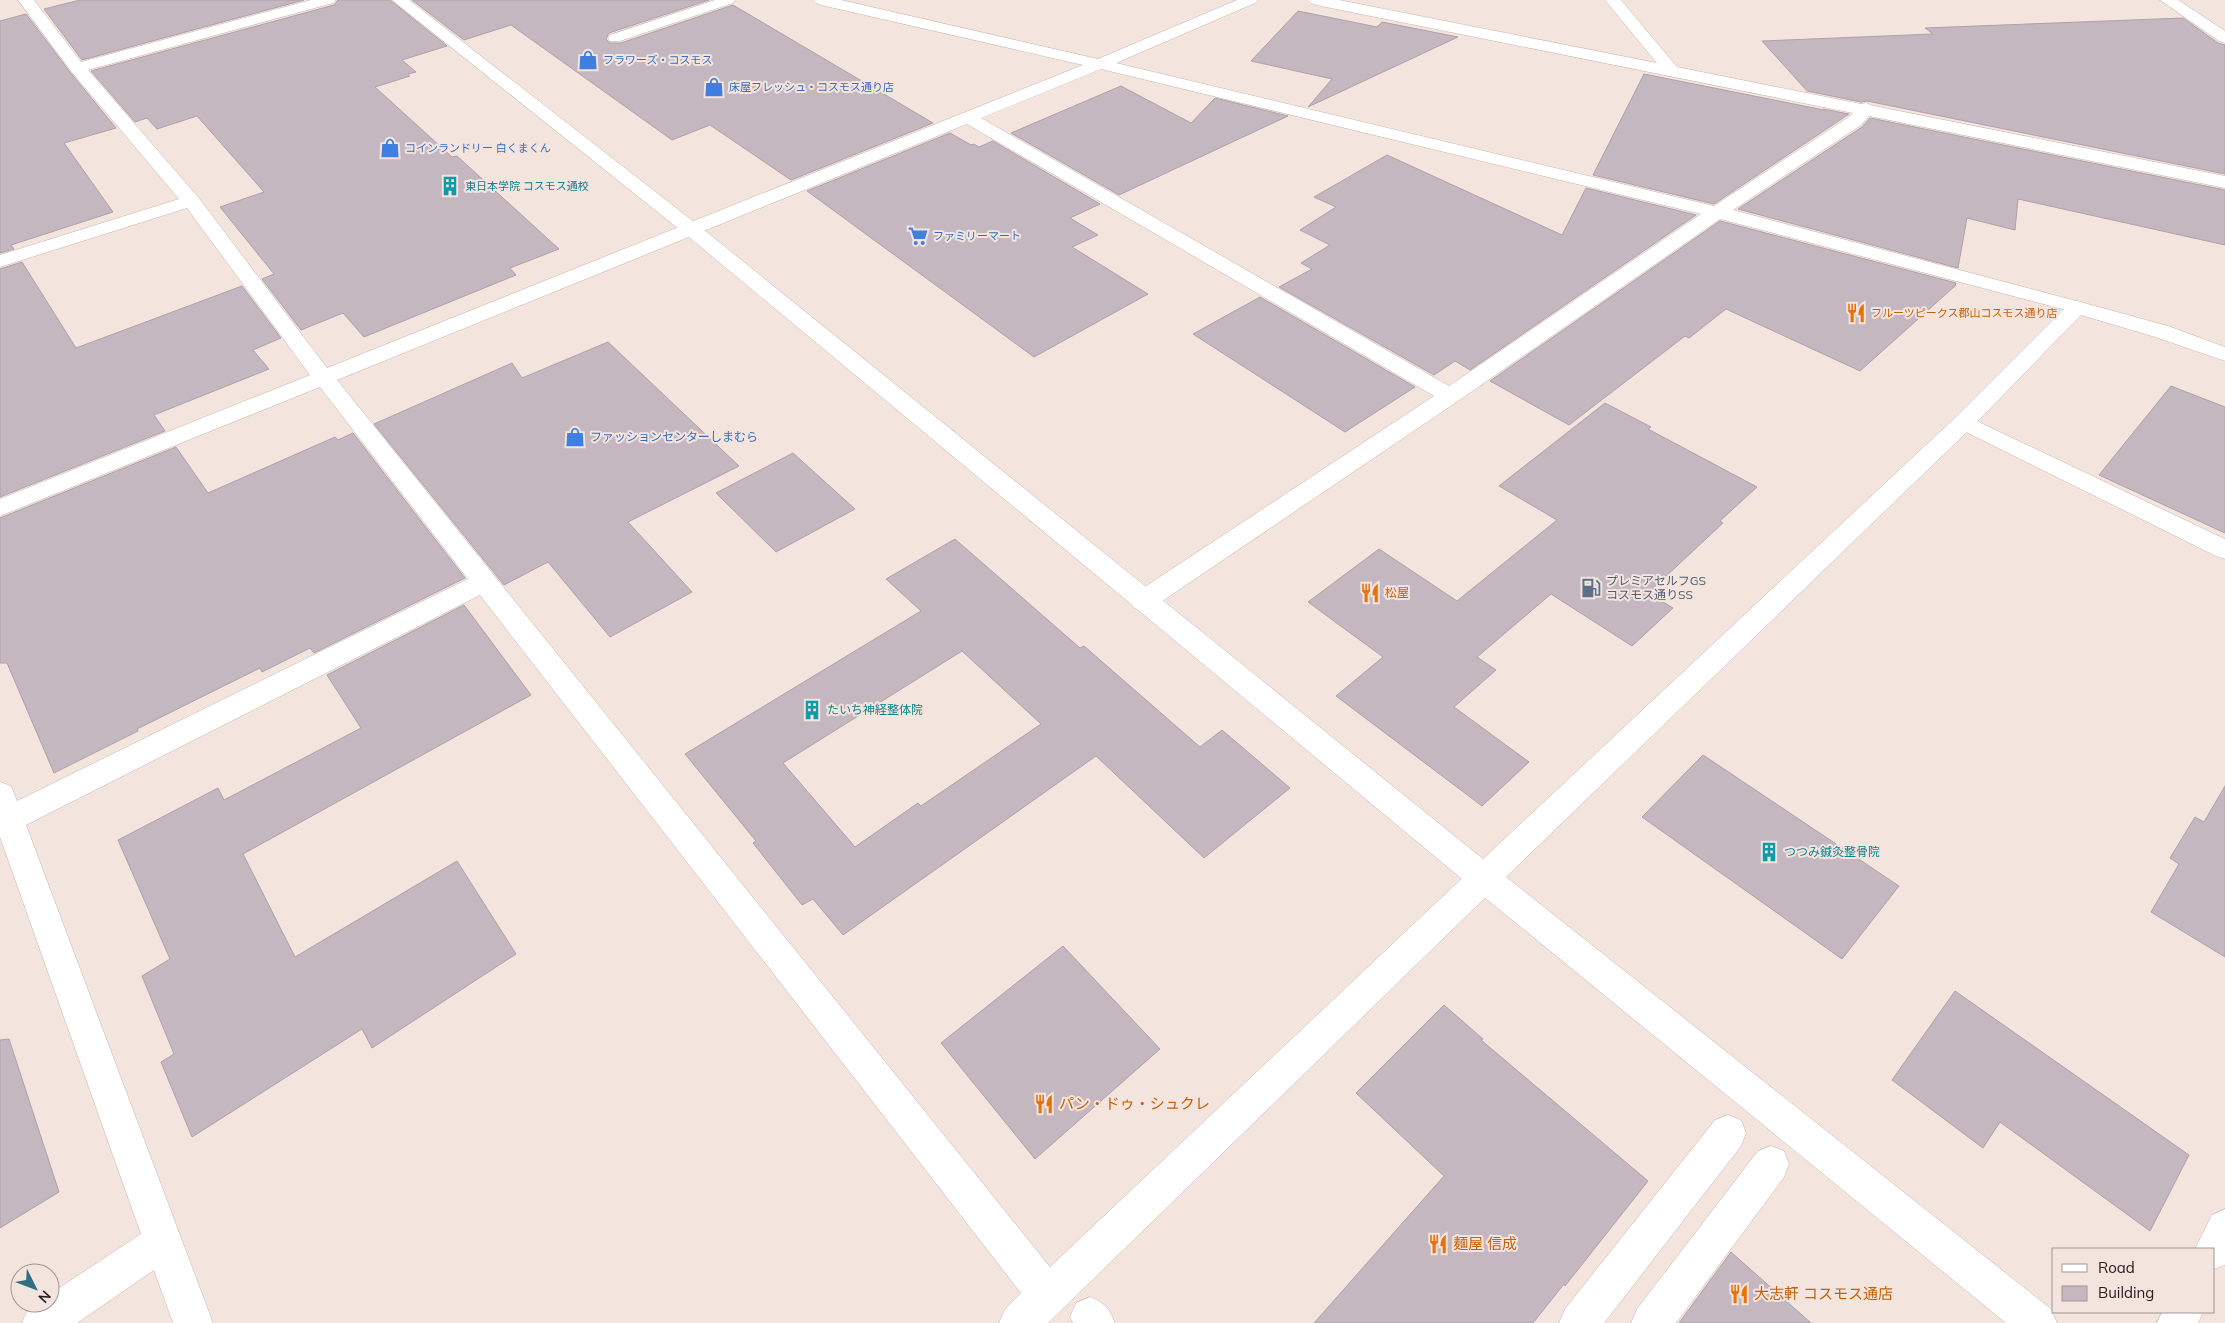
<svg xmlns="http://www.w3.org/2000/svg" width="2225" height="1323" viewBox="0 0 2225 1323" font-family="Mulish,'Noto Sans JP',sans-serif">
<rect width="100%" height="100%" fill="#f3e4de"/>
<!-- building -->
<path fill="#c5b7bf" stroke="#aea1a9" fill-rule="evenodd" d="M 80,0 L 304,0 L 82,60 L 44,9 Z
M 338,0 L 390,0 L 447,46 L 402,60 L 416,72 L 408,74 L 410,76 L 375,87 L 452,157 L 457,156 L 559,249 L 510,268 L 516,275 L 364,337 L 343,313 L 301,330 L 262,279 L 274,274 L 220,207 L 264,192 L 197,116 L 157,129 L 147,118 L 135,122 L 91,71 L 334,5 Z
M 412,0 L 709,0 L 609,33 L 606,39 L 610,43 L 621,43 L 733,5 L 933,123 L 791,180 L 710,125 L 672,140 L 511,25 L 464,40 Z
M 1298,11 L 1377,27 L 1382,22 L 1458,37 L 1308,107 L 1332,79 L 1251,61 Z
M 26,14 L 70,72 L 116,128 L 64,143 L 113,212 L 11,245 L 14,249 L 0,253 L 0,21 Z
M 2183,18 L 2218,43 L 2225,45 L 2225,174 L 1867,101 L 1861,102 L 1807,91 L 1762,41 L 1933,34 L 1925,28 Z
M 1644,74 L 1824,110 L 1823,109 L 1849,114 L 1714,204 L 1593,175 Z
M 1121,86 L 1191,123 L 1215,98 L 1288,116 L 1119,195 L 1011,133 Z
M 1870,118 L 2225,190 L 2225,245 L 2018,199 L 2015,230 L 1967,218 L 1958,268 L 1738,209 L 1862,127 Z
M 950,133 L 971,145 L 974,144 L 979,147 L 993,141 L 1100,204 L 1070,218 L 1098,235 L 1072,247 L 1148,294 L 1034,357 L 807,191 Z
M 1387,155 L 1562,235 L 1586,188 L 1696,215 L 1470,370 L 1455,361 L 1434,375 L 1279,287 L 1312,269 L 1301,263 L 1330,245 L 1300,230 L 1336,207 L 1314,197 Z
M 1720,221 L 1956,283 L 1955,286 L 1860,371 L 1726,309 L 1689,338 L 1685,336 L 1569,425 L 1490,381 Z
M 22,262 L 76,348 L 242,286 L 281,338 L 253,350 L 269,369 L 154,415 L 165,431 L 0,497 L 0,269 Z
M 1260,297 L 1415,387 L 1345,432 L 1193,334 Z
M 608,342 L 739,466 L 628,522 L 692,592 L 610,637 L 548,562 L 504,585 L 374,424 L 512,363 L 522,378 Z
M 2171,386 L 2225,407 L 2225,533 L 2099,475 Z
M 1605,403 L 1651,427 L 1648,429 L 1757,487 L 1720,521 L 1723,523 L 1648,593 L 1673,608 L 1632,646 L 1551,594 L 1477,657 L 1496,670 L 1454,707 L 1529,762 L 1482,806 L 1336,696 L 1383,657 L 1308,602 L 1379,549 L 1457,601 L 1557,520 L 1499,486 Z
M 353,433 L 465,578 L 314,653 L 310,648 L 262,672 L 260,668 L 137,729 L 138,731 L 54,773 L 7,663 L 0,663 L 0,518 L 176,447 L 208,493 L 335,437 L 338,440 Z
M 793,453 L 855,509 L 776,552 L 716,493 Z
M 955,539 L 1080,648 L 1084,646 L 1200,747 L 1222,730 L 1290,788 L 1204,858 L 1096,756 L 843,935 L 813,899 L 802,905 L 753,843 L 756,841 L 685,754 L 921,611 L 886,579 ZM 962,651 L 1041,724 L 921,806 L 918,803 L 855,847 L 783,763 Z
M 464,605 L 531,695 L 243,854 L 295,957 L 457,861 L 516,954 L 372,1048 L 362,1029 L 192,1137 L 161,1062 L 174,1054 L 142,976 L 170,959 L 118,840 L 218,788 L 224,800 L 361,728 L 327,675 Z
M 1703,755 L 1899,886 L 1842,959 L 1642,817 Z
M 2225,786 L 2225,957 L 2151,912 L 2179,864 L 2170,858 L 2195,817 L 2204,822 Z
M 1063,946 L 1160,1049 L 1035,1159 L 941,1043 Z
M 1955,991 L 2189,1155 L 2150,1231 L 2000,1122 L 1983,1148 L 1892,1080 Z
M 1444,1005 L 1483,1039 L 1481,1040 L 1648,1181 L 1565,1286 L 1564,1284 L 1533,1323 L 1314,1323 L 1444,1176 L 1356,1093 Z
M 9,1039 L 59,1192 L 0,1228 L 0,1040 Z
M 1731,1252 L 1811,1323 L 1679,1323 Z"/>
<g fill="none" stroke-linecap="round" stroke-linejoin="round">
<defs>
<path id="service" d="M 715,0 L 735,0 L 733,3 L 620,41 L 610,41 L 608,38 L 610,35 Z"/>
<path id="pedestrian" d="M 1728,1115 L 1741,1120 L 1746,1133 L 1741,1146 L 1604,1323 L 1559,1323 L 1565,1309 L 1715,1120 Z
M 1771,1146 L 1784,1151 L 1789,1164 L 1784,1177 L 1676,1323 L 1631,1323 L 1637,1309 L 1758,1151 Z
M 1090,1297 C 1105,1303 1109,1308 1115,1323 L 1073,1323 L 1070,1317 L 1076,1303 Z"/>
<path id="minor" d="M 18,0 L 34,0 L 81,62 L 311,0 L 336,0 L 333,3 L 88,70 L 198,197 L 327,368 L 1083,65 L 821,5 L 816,3 L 813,0 L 841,0 L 1098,59 L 1237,0 L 1258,0 L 1255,3 L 1116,63 L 1714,206 L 1849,117 L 1853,113 L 1316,5 L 1311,3 L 1308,0 L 1339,0 L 1657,63 L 1605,0 L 1621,0 L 1677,67 L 1861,104 L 1866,103 L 1874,106 L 2225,176 L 2225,188 L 1869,116 L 1861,125 L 1733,210 L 2084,303 L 2087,307 L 2084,311 L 2077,313 L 2070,311 L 1720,219 L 1458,401 L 1152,608 L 1143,611 L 1134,608 L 1130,601 L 1134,594 L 1434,396 L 967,124 L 337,380 L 1050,1267 L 1473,868 L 1484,864 L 1495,868 L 1500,878 L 1495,888 L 1048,1323 L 999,1323 L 1005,1309 L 1021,1293 L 480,595 L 26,825 L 213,1323 L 173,1323 L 154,1270 L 77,1323 L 22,1323 C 29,1306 31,1303 50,1303 L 50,1294 L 141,1234 L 0,837 L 0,782 L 11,786 L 17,801 L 468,579 L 320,387 L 0,516 L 0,499 L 310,375 L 187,208 L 0,267 L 0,255 L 179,199 L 71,71 ZM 1101,69 L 1701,214 L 1449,386 L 981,118 Z
M 1964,415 L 2225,539 L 2225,559 L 2216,556 L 1956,427 L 1952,422 L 1956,417 Z
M 2225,1209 L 2225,1265 L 2214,1269 L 2214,1249 L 2195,1249 L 2212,1215 Z
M 2162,1312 L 2203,1312 L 2198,1323 L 2157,1323 Z"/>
<path id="tertiary" d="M 392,0 L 409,0 L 698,225 L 1483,859 L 1956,417 L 2070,303 L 2077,301 L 2084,303 L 2168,326 L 2225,347 L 2225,361 L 2152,336 L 2081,315 L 1972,427 L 1506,877 L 2051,1309 L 2057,1323 L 2006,1323 L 1473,888 L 684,233 Z
M 2160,0 L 2178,0 L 2225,31 L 2225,43 L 2219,41 Z"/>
</defs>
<!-- service casing -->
<use href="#service" stroke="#c3b4ae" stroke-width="1"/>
<!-- pedestrian casing -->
<use href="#pedestrian" stroke="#c3b4ae" stroke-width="1"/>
<!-- minor casing -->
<use href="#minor" stroke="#c3b4ae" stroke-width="1"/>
<!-- tertiary casing -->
<use href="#tertiary" stroke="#c3b4ae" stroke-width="1"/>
<!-- service -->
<use href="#service" fill="#fff" fill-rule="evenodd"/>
<!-- pedestrian -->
<use href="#pedestrian" fill="#fff" fill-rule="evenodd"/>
<!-- minor -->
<use href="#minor" fill="#fff" fill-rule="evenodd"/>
<!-- tertiary -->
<use href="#tertiary" fill="#fff" fill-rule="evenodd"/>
</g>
<!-- icons -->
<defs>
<symbol id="shop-bare" viewBox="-9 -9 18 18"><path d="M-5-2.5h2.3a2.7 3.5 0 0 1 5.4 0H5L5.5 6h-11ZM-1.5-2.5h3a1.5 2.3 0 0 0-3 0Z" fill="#3f7fe0" stroke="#f3e4de" stroke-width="2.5" paint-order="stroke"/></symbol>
<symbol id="building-bare" viewBox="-9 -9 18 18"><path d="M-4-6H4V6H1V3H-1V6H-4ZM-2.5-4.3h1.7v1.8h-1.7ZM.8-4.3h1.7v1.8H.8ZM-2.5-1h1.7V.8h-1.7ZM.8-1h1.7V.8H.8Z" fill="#0f9aa8" stroke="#f3e4de" stroke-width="2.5" paint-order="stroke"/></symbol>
<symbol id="supermarket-bare" viewBox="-9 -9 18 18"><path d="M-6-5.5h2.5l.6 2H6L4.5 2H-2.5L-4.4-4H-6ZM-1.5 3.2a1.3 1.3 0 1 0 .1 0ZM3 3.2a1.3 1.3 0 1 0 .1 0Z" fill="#3f7fe0" stroke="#f3e4de" stroke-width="2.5" paint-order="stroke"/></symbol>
<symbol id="restaurant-bare" viewBox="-9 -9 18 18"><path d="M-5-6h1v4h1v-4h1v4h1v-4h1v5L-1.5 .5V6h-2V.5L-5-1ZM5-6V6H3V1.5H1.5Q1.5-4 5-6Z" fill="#e8710a" stroke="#f3e4de" stroke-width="2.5" paint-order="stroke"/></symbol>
<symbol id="fuel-bare" viewBox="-9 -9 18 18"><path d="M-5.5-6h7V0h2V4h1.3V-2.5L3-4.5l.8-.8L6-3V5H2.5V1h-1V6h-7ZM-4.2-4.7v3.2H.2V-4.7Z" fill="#5c6f8a" stroke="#f3e4de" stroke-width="2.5" paint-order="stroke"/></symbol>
</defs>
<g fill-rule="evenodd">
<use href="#shop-bare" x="574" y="46" width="28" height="28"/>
<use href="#shop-bare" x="700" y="73" width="28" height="28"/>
<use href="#shop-bare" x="376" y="134" width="28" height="28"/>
<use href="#building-bare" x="436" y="172" width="28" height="28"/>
<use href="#supermarket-bare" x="904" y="222" width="28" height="28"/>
<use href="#restaurant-bare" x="1842" y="299" width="28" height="28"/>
<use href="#shop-bare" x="561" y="423" width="28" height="28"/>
<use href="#fuel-bare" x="1577" y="574" width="28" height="28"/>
<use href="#restaurant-bare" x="1356" y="579" width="28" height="28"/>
<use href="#building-bare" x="798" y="696" width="28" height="28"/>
<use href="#building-bare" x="1755" y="838" width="28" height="28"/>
<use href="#restaurant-bare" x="1030" y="1090" width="28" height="28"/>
<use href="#restaurant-bare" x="1424" y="1230" width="28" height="28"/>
<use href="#restaurant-bare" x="1725" y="1280" width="28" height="28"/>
</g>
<g text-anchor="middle" stroke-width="4" stroke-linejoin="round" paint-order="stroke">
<!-- far-shop labels -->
<g font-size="11" fill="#366cbe" stroke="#f3e4de" text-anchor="start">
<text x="603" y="64">フラワーズ・コスモス</text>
<text x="729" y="91">床屋フレッシュ・コスモス通り店</text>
<text x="405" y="152">コインランドリー 白くまくん</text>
<text x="933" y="240">ファミリーマート</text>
</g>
<!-- far-culture labels -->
<g font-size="11" fill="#0d838f" stroke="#f3e4de" text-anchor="start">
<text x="465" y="190">東日本学院 コスモス通校</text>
</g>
<!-- far-food labels -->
<g font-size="11" fill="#c56008" stroke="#f3e4de" text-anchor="start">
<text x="1871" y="317">フルーツピークス郡山コスモス通り店</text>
</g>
<!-- shop labels -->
<g font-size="12" fill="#366cbe" stroke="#f3e4de" text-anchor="start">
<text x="590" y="441">ファッションセンターしまむら</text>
</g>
<!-- service labels -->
<g font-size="12" fill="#4e5e75" stroke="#f3e4de" text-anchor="start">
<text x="1606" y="585">プレミアセルフGS<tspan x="1606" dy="14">コスモス通りSS</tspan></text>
</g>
<!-- food labels -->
<g font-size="12" fill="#c56008" stroke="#f3e4de" text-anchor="start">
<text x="1385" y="597">松屋</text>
</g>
<!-- culture labels -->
<g font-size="12" fill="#0d838f" stroke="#f3e4de" text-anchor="start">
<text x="827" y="714">たいち神経整体院</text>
<text x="1784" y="856">つつみ鍼灸整骨院</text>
</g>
<!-- near-food labels -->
<g font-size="15" fill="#c56008" stroke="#f3e4de" text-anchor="start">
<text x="1059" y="1109">パン・ドゥ・シュクレ</text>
<text x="1453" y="1249">麺屋 信成</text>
<text x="1754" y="1299">大志軒 コスモス通店</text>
</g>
</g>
<!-- legend -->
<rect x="2052" y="1248" width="162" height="65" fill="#f3e4de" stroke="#a19692"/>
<rect x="2062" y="1264" width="25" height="8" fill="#ffffff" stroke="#a19692"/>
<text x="2098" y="1273" font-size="15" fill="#27211f">Road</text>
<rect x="2062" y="1286" width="25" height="15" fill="#c5b7bf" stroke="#a19692"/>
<text x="2098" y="1298" font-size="15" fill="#27211f">Building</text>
<!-- north arrow -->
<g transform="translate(35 1288) rotate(132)"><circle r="24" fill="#f3e4de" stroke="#a19692"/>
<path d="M0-4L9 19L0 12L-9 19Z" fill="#2d7082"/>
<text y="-8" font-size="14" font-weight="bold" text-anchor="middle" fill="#27211f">N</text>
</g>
</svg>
